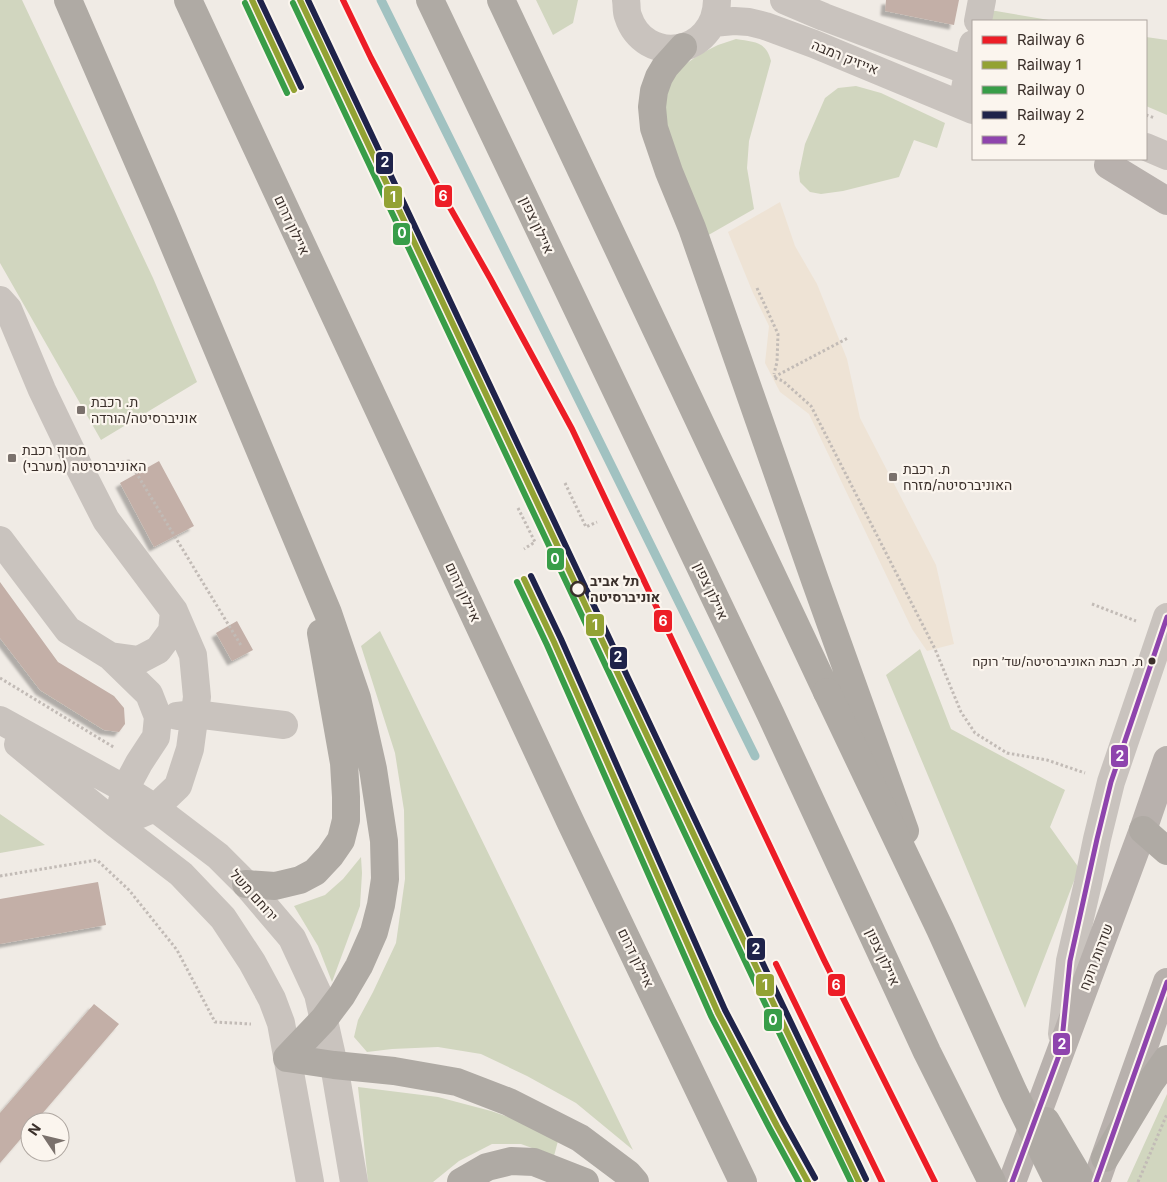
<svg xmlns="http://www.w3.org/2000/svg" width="1167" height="1182" viewBox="0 0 1167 1182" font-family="Inter,Heebo,sans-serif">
<defs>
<filter id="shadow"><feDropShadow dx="-4.5" dy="4.5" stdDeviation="1" flood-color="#0004"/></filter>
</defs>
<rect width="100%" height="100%" fill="#f0ebe5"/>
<!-- green -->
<path fill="#d1d6bf" d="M 0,0 L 22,0 L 153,278 L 197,382 L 101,440 L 0,263 Z
M 536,0 L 578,0 L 573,23 L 553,35 Z
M 991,11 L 996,11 L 1055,21 L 992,21 Z
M 1146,37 L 1167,40 L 1167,115 L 1146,106 Z
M 736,39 C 754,42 766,41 771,61 L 749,141 L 747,168 L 754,209 L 705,237 L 665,130 L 663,106 L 668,84 L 680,68 L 700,54 L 718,45 Z
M 856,86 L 881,93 L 945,123 L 937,148 L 914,140 L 899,177 L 843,191 L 821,194 L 810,192 L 800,182 L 799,173 L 805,144 L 825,98 L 838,88 Z
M 380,631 L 633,1150 L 576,1103 L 527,1076 L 481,1054 L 438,1047 L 392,1049 L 367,1052 L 354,1037 L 358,1020 L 373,992 L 396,943 L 405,879 L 404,810 L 395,753 L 361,646 Z
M 920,649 L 951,729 L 1065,790 L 1050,827 L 1079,868 L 1025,1008 L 886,675 Z
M 0,814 L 45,845 L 0,853 Z
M 361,857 L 362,873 L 360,906 L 332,982 L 318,946 L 294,906 L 325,895 L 343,879 Z
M 358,1087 L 438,1097 L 491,1111 L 523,1122 L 558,1141 L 554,1156 L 521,1144 L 492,1144 L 459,1161 L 433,1182 L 368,1182 Z
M 1167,1093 L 1167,1182 L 1127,1182 L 1167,1094 Z"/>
<!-- plaza -->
<path fill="#eee3d5" d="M 780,202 L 795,246 L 817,284 L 847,359 L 860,418 L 936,565 L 954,644 L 927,651 L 912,629 L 809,414 L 780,392 L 765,363 L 769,326 L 753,293 L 728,232 Z"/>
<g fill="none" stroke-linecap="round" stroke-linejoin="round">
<!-- stream -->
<path stroke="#a1c2c1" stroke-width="9" d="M 381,0 L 755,756"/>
</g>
<!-- building -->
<path fill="#c3afa7" filter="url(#shadow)" d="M 886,0 L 959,0 L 954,25 L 885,11 Z
M 159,461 L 194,526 L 154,547 L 120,483 Z
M 0,582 L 58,662 L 114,696 L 124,708 L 125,724 L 119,732 L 104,730 L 40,690 L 0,638 Z
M 237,621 L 253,650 L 232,661 L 216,633 Z
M 98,882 L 106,925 L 0,944 L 0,899 Z
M 94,1004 L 119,1024 L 35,1122 L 30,1122 L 30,1128 L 0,1163 L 0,1113 Z"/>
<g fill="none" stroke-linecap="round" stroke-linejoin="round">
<!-- path -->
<path stroke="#c2bbb6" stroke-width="3" stroke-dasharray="2.5 2.5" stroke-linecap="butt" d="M 1146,115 L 1155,118
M 757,288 L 778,334 L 777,362 L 774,374
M 774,377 L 848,338
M 775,378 L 783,381 L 811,406 L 935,649 L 961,712 L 975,733 L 1007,753 L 1047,760 L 1085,773
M 107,464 L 129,461 L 242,647
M 565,483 L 586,527 L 597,522
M 518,508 L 535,542 L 524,549
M 1092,604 L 1136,621
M 0,678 L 115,748
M 0,876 L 97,860 L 129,890 L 177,950 L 215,1022 L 251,1024
M 1138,1182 L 1167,1114"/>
<!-- minor -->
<path stroke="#c9c3be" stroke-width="28" d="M 626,0 C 627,5 626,11 628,16 C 644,66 716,57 717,0
M 784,0 L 824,17 L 973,73
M 978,21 L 982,0
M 713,23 L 734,21 L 749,22 L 765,26 L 814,44 L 973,110
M 965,89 L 973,44
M 1146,147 L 1167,156
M 0,300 L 8,309 L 42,390 L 79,467 L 106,520 L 174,611 L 193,655 L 197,697 L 190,749 L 178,786 L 155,808 L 116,824
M 0,540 L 68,630 L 110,656 L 149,694 L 158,717 L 156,737 L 139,763 L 125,789 L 121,806
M 110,656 L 139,660 L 158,650 L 172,631 L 174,611
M 177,716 L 195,714 L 284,725
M 0,720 L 125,789 L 155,808 L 218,856 L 246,884 L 292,938 L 318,994 L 334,1065 L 354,1182
M 18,744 L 116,824 L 181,874 L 223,918 L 252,962 L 272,999 L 281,1023 L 310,1182
M 1062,1034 L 1070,961 L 1088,883 L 1097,839 L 1111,782 L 1167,617"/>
<!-- major -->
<path stroke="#b8b1ad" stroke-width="28" d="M 1108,165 L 1167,201
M 1012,1182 L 1143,830 L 1167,760
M 1096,1182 L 1167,982"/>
<!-- highway -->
<path stroke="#afaaa4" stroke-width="28" d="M 68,0 L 163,219 L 328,613 L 357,698 L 373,769 L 384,841 L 385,879 L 381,905 L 374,932 L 359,966 L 342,995 L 324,1019 L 287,1058
M 188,0 L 571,823 L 743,1182
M 430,0 L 770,713 L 927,1052 L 992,1182
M 501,0 L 827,692
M 683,47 L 665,67 L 659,77 L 654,91 L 652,107 L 654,128 L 669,172 L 692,228 L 816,583 L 905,831
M 1143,830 L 1167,851
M 246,884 L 275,886 L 300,880 L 315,872 L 330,856 L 341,840 L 346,820 L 346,797 L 344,763 L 321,633
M 287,1058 L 334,1065 L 394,1071 L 457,1082 L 509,1102 L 580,1138 L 628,1174 L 635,1182
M 1105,1158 L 1150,1083 L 1167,1059
M 461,1182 L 487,1167 L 511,1161 L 534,1162 L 585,1182"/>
<!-- highway-bridge -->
<path stroke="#afaaa4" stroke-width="28" d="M 827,692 L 940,929 L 1014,1093 L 1058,1182
M 1046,1121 L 1082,1182"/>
<defs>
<path id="bus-1" d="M 1012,1182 L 1061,1050 L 1070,961 L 1097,839 L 1111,782 L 1167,617
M 1096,1182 L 1167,982"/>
</defs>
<!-- bus-1 casing -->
<use href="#bus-1" stroke="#fbf5ee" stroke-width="9"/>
<!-- bus-1 -->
<use href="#bus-1" stroke="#8e44ad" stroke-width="5"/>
<defs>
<path id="rail-1" d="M 343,0 L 371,58 L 440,190 L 490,278 L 572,429 L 824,960 L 935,1182
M 776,964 L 882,1182"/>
<path id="rail-2" d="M 252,0 L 294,90
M 300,0 L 767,990 L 859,1182
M 524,579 L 554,642 L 718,1013 L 777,1126 L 808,1182"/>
<path id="rail-3" d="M 245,3 L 287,93
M 293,3 L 760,993 L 851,1182
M 517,582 L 547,645 L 711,1016 L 770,1129 L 799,1182"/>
<path id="rail-4" d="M 260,0 L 301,87
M 308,0 L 774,987 L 866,1179
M 531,576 L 561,639 L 725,1010 L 784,1122 L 815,1178"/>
</defs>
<!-- rail-1 casing -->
<use href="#rail-1" stroke="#fbf5ee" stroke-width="10"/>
<!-- rail-2 casing -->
<use href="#rail-2" stroke="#fbf5ee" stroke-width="10"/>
<!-- rail-3 casing -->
<use href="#rail-3" stroke="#fbf5ee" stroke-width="10"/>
<!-- rail-4 casing -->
<use href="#rail-4" stroke="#fbf5ee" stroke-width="10"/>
<!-- rail-1 -->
<use href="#rail-1" stroke="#ed1d26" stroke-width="6"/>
<!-- rail-2 -->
<use href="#rail-2" stroke="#93a233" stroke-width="6"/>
<!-- rail-3 -->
<use href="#rail-3" stroke="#389d48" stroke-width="6"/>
<!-- rail-4 -->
<use href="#rail-4" stroke="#1f234a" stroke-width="6"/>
</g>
<!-- markers -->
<g fill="#7a716c" stroke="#fbf5ee" stroke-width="2">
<rect x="76" y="405" width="10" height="10" rx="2.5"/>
<rect x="7" y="453" width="10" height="10" rx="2.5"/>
<rect x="888" y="472" width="10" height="10" rx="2.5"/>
</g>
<circle fill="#fbf5ee" stroke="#3b302b" stroke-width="2.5" cx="578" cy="589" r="7"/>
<circle fill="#3b302b" stroke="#fbf5ee" stroke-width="2" cx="1152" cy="661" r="4.5"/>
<g text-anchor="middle" stroke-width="4.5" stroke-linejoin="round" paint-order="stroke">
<!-- bus labels -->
<g font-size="13" fill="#3b302b" stroke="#fbf5ee" text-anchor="end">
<text x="1143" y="666">ת. רכבת האוניברסיטה/שד׳ רוקח</text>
</g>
<!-- street labels -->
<g font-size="14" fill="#3b302b" stroke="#fbf5ee">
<text transform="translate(845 57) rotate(22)" y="5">אייזיק רמבה</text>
<text transform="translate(292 225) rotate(65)" y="5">איילון דרום</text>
<text transform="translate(537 225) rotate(65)" y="5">איילון צפון</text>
<text transform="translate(711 591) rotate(65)" y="5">איילון צפון</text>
<text transform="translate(463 592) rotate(65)" y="5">איילון דרום</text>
<text transform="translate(254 895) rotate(48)" y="5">ירוחם משל</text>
<text transform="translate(883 957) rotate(65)" y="5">איילון צפון</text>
<text transform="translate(1096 957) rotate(-69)" y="5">שדרות רוקח</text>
<text transform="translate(636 958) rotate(64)" y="5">איילון דרום</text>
</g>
<!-- poi labels -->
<g font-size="14" fill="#3b302b" stroke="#fbf5ee" text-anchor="start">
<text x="91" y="407">ת. רכבת<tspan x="91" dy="16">אוניברסיטה/הורדה</tspan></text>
<text x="22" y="455">מסוף רכבת<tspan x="22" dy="16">האוניברסיטה (מערבי)</tspan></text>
<text x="903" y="474">ת. רכבת<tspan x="903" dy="16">האוניברסיטה/מזרח</tspan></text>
</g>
<!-- stop labels -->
<g font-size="14" font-weight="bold" fill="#3b302b" stroke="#fbf5ee" text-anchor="start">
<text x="590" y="586">תל אביב<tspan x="590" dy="16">אוניברסיטה</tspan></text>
</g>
</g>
<g stroke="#fbf5ee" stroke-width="2">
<rect x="375" y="151" width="19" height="24" rx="5" fill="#1f234a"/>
<rect x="434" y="184" width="19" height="24" rx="5" fill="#ed1d26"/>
<rect x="383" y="185" width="20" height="24" rx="5" fill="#93a233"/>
<rect x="392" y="222" width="19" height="24" rx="5" fill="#389d48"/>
<rect x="546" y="547" width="19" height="24" rx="5" fill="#389d48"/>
<rect x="653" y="609" width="20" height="24" rx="5" fill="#ed1d26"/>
<rect x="585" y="613" width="20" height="24" rx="5" fill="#93a233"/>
<rect x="609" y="646" width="19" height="24" rx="5" fill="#1f234a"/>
<rect x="1110" y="744" width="19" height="24" rx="5" fill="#8e44ad"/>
<rect x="746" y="937" width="20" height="24" rx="5" fill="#1f234a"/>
<rect x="827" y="973" width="19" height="24" rx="5" fill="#ed1d26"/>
<rect x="755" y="973" width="20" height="24" rx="5" fill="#93a233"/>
<rect x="763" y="1008" width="20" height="24" rx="5" fill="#389d48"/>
<rect x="1052" y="1032" width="19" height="24" rx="5" fill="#8e44ad"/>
</g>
<g font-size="14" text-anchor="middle" font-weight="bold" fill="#fff">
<text x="385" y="167">2</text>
<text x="443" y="201">6</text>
<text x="393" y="202">1</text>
<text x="402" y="238">0</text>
<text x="555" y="564">0</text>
<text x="663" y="626">6</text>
<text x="595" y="630">1</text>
<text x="618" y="662">2</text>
<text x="1120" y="761">2</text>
<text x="756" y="954">2</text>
<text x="836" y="990">6</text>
<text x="765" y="990">1</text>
<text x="773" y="1025">0</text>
<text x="1062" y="1049">2</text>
</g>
<!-- legend -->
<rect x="972" y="20" width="175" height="140" fill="#fbf5ee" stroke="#aea6a0"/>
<rect x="982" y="36" width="25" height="8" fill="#ed1d26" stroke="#aea6a0"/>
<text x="1017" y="45" font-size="15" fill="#3b302b">Railway 6</text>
<rect x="982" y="61" width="25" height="8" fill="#93a233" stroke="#aea6a0"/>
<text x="1017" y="70" font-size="15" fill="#3b302b">Railway 1</text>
<rect x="982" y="86" width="25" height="8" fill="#389d48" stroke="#aea6a0"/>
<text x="1017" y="95" font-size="15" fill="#3b302b">Railway 0</text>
<rect x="982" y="111" width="25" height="8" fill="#1f234a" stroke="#aea6a0"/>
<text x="1017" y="120" font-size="15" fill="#3b302b">Railway 2</text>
<rect x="982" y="136" width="25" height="8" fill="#8e44ad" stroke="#aea6a0"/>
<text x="1017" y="145" font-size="15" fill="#3b302b">2</text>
<!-- north arrow -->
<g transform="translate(45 1137) rotate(305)"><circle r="24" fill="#fbf5ee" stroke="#aea6a0"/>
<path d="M0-4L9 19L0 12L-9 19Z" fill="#7a716c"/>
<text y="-8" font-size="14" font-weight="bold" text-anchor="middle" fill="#3b302b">N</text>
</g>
</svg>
